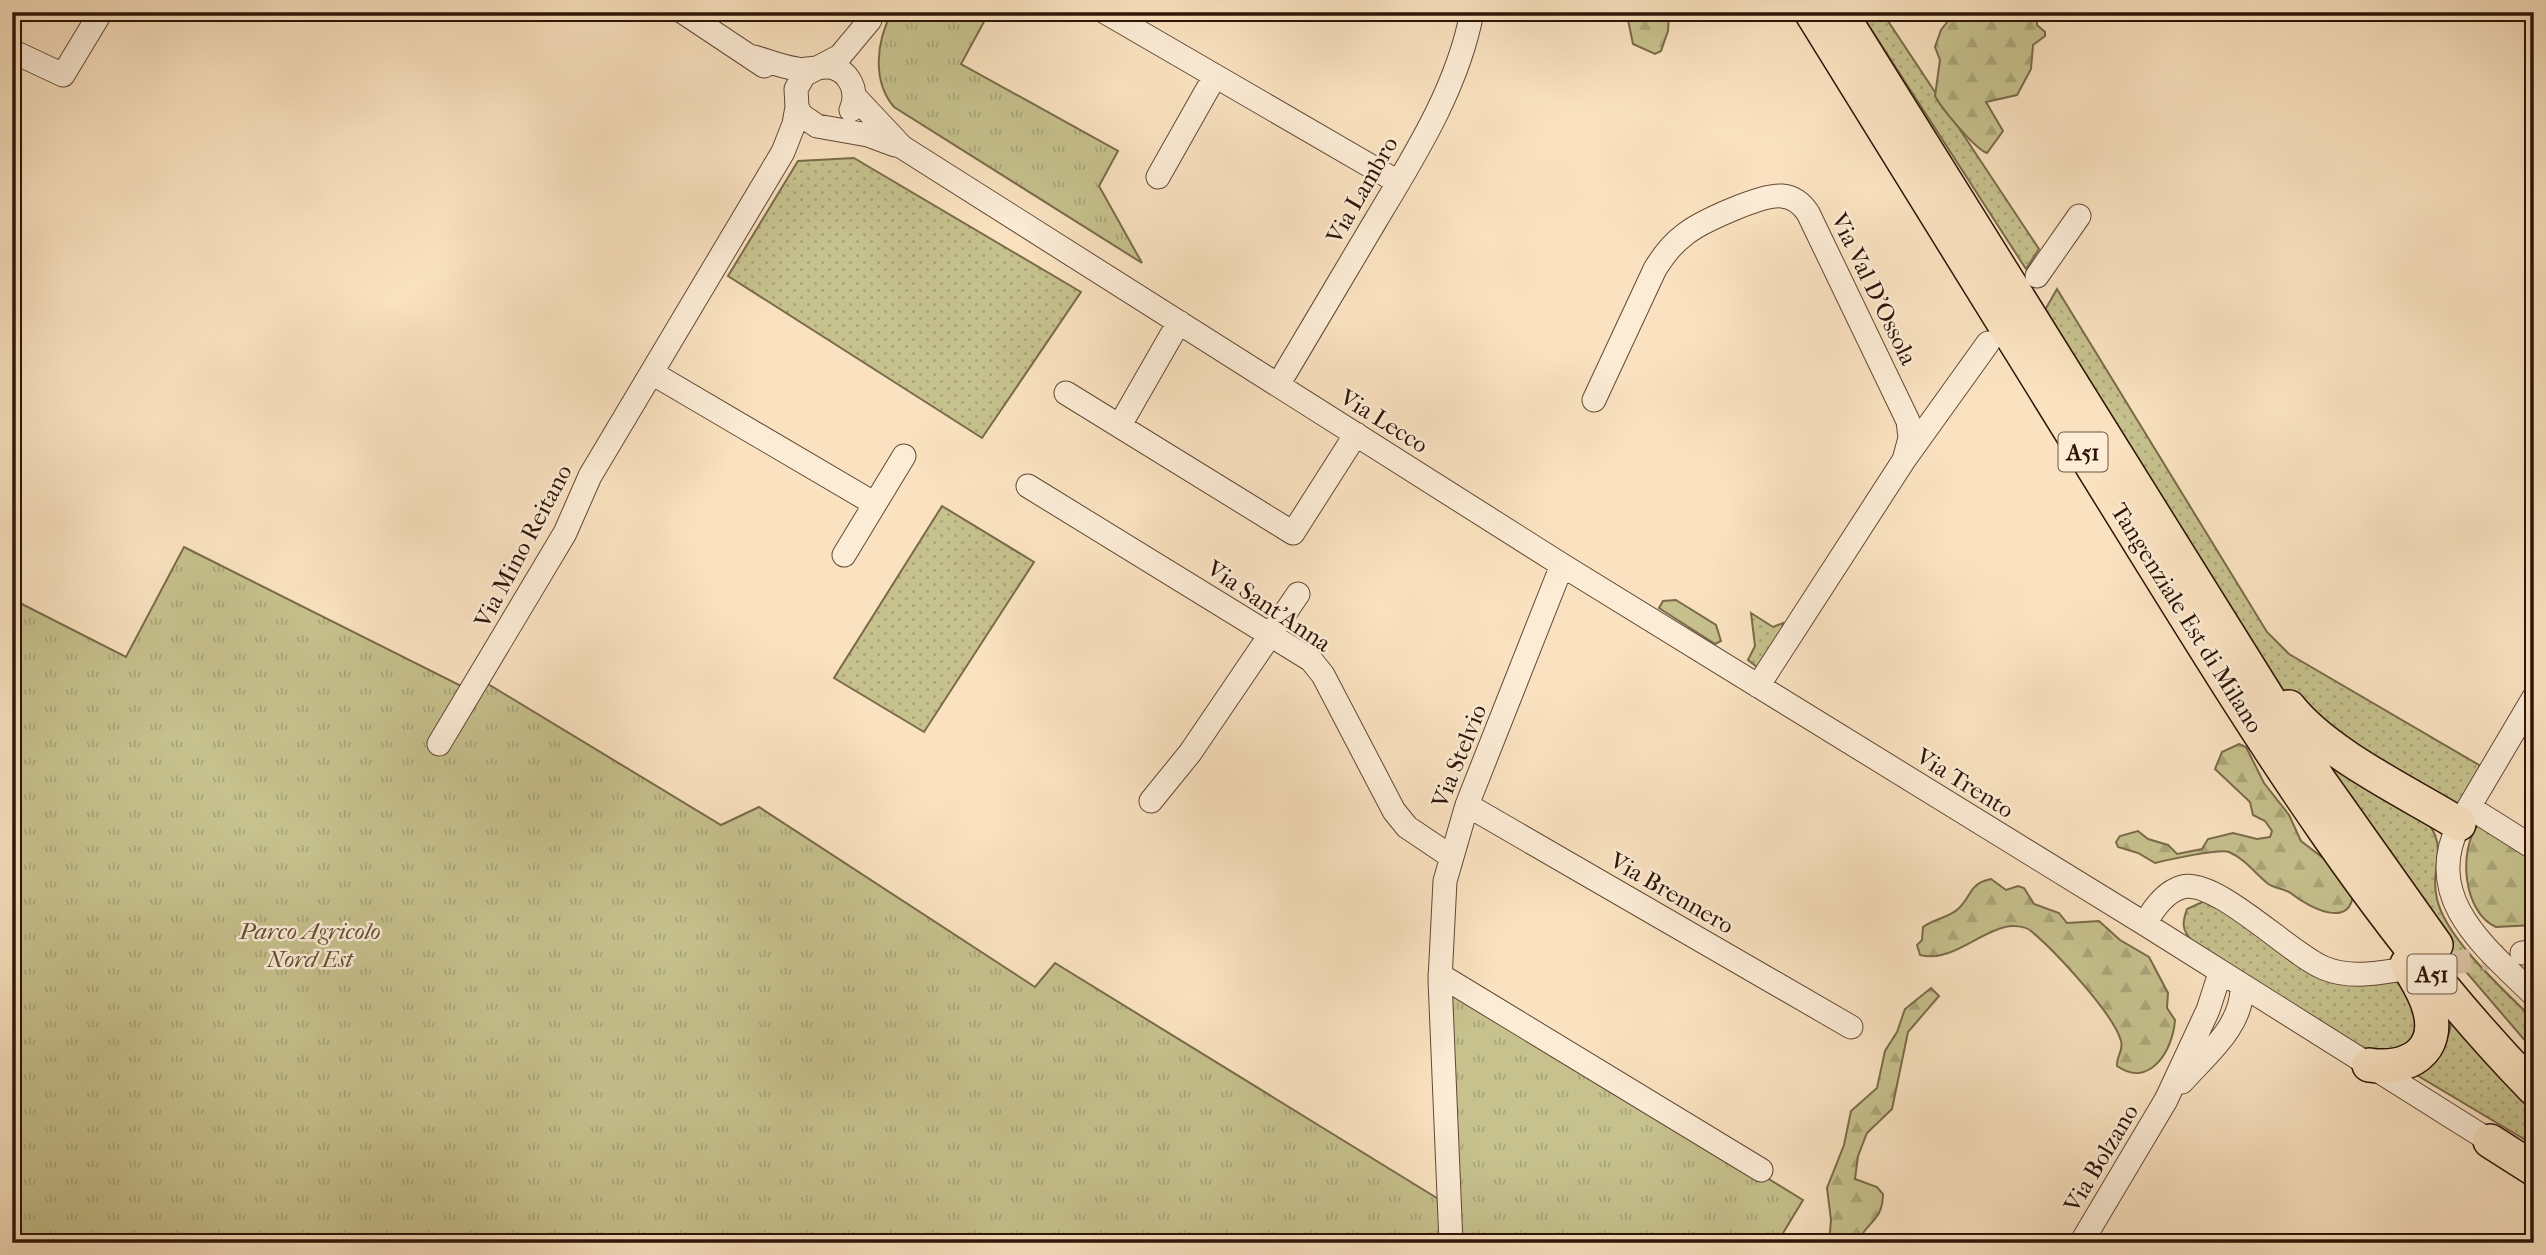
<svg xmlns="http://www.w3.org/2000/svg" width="2546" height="1255" viewBox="0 0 2546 1255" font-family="'IM FELL French Canon',serif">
<defs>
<pattern id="grass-dots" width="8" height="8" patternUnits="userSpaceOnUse" patternTransform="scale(1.75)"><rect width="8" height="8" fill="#c6c18d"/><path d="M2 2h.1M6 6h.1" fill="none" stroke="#aaa578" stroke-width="1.8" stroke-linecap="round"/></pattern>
<pattern id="forest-firs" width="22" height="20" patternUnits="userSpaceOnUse" patternTransform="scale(1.75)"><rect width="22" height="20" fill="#c6c18d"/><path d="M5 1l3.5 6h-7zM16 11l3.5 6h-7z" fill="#aaa578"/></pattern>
<pattern id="park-tufts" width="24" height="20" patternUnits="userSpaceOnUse" patternTransform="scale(1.75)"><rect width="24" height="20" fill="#c6c18d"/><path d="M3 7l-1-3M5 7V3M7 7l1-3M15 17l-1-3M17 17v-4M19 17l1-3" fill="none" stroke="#aaa578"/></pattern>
</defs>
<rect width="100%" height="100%" fill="#fae2c0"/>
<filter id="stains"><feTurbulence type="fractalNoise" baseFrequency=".00286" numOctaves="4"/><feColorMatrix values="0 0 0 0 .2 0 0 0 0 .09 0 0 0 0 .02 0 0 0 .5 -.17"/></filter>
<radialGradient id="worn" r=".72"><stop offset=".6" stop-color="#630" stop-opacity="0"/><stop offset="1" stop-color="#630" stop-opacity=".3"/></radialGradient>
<!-- grass -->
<path fill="url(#grass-dots)" stroke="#7a6a4a" stroke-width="2" d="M 1860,12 L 1882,12 L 2039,249 L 2026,269 Z
M 854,158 L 1081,292 L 982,438 L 728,276 L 798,161 Z
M 2057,289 L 2267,632 L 2289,654 L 2479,765 L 2482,771 L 2464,802 L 2445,807 L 2287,696 L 2045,310 Z
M 942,506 L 1034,562 L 924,732 L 834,678 Z
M 1751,613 L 1773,627 L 1783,623 L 1781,637 L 1757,667 L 1748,660 L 1755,646 Z
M 2303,748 L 2424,818 C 2451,848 2429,866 2437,899 C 2446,939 2505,991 2534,1020 L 2534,1051 L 2443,945 Z
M 2207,900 L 2314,971 L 2410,978 L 2425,1039 L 2384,1061 L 2191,940 C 2182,929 2182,923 2187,909 Z
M 2452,1015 L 2534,1104 L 2534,1145 L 2410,1071 C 2438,1055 2449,1050 2452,1015 Z"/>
<!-- forest -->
<path fill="url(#forest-firs)" stroke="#7a6a4a" stroke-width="2" d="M 1619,12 L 1669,12 L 1668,31 L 1661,51 L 1655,54 L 1633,44 L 1627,15 Z
M 1955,12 L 2037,12 L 2037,25 L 2045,32 L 2045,36 L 2033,45 L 2031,69 L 2017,95 L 1986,102 L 2003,131 L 1987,153 C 1975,149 1942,109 1935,96 L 1940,60 L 1935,47 L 1941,30 Z
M 2239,744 L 2246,747 L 2264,783 L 2289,815 L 2301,841 L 2327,861 L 2353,891 C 2353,931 2308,907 2292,894 C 2285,888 2274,889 2267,883 C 2254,872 2245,859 2229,852 C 2221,848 2167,860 2155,863 L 2138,853 L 2118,847 L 2116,842 L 2120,836 L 2138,831 L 2148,839 L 2168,845 L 2177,854 L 2202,849 L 2208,839 L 2233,833 L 2257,839 L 2270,837 L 2272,831 L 2265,821 L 2253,815 L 2250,802 L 2215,769 L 2222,752 Z
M 2478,825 L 2534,859 L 2534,925 L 2496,927 C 2463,912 2458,851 2478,825 Z
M 1991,879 L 2006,890 L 2018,886 L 2024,888 L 2034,904 L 2059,913 L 2067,923 L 2099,921 L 2120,940 L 2149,957 L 2168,993 L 2167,1008 L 2175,1020 C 2173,1050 2150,1089 2117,1066 C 2116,1056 2124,1051 2121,1041 C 2114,1014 2053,949 2031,931 C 2025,926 2013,925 2005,927 C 1978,933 1950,963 1920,955 L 1917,945 L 1922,940 L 1923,927 C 1934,919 1950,917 1958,909 C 1973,895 1968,884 1991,879 Z
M 1931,988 L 1939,996 L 1908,1032 L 1892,1109 L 1867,1133 L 1858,1156 L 1855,1179 L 1877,1187 L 1883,1194 C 1883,1221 1867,1221 1857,1243 L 1829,1243 L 1831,1220 L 1827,1188 L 1844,1145 L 1851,1111 L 1877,1088 L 1885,1051 L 1897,1032 L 1905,1009 Z"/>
<!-- park -->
<path fill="url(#park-tufts)" stroke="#7a6a4a" stroke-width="2" d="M 892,12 L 977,12 L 986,18 L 961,64 L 1118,151 L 1099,186 L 1142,263 L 894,107 C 872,81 876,42 892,12 Z
M 184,547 L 469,690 L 478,678 L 721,825 L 759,807 L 1035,987 L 1055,963 L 1458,1211 L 1450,996 L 1462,991 L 1803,1200 L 1777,1243 L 12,1243 L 12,599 L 126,657 Z"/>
<!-- garden -->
<path fill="#c6c18d" stroke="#7a6a4a" stroke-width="2" d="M 1676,600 L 1716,625 L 1721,641 L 1715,644 L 1659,608 L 1663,601 Z"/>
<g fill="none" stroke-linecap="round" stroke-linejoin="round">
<!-- minor-tunnel -->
<path stroke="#dbc3a4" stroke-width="23" stroke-dasharray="23 11" stroke-linecap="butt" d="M 2414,968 L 2512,955"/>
<defs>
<path id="minor" d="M 683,12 L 764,66
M 1105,12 L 1398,182
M 870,20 L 840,56 L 804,75 L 796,89 L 797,107 L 801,115 L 817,126 L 868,135 L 895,145
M 12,51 L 63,75 L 101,12
M 754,57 C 768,61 782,67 797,69 C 807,71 819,66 830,67 C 850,71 859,92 851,110
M 855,97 L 902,147 L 1562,565 L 2145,924 L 2490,1141
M 1158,177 L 1215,76
M 2037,276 L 2079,216
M 652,373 L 875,504
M 1278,385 C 1311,330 1343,275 1376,220 C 1415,155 1458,87 1472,12
M 1066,393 L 1293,533 L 1356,434
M 1594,400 L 1655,269 C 1663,256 1671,245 1683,236 C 1699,222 1762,194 1782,196 C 1794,197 1802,204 1808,213 L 1908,421 L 1910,438 L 1904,460
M 1120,425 L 1179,322
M 1028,486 L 1311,660 L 1323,675 L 1394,811 L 1407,827 L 1450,856
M 844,555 L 904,456
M 1758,686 L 1904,460 L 1988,343
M 2534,697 L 2459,824 C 2422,899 2485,947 2534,995
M 439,744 L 565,533 L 590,476 L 783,152 L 794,124 L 797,107
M 1151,801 L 1190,753 L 1298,594
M 1467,805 L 1851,1027
M 2469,807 L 2534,848
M 2145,924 C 2153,909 2165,892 2182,887 C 2216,878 2290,954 2324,968 C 2348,978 2373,974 2398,970
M 2522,953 L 2534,951
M 1440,975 L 1761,1170
M 2182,1082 C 2207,1054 2243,1026 2242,986
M 1451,1243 L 1440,980 L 1445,881 L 1467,805 L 1562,565
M 2081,1243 L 2166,1100 L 2208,1010 L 2220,973"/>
<path id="highway" d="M 1811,12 C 1921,190 2031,368 2141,545 C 2259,735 2377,928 2534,1089
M 1840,12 L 2319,780 L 2436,945
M 2289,707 C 2326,754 2407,792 2459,824
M 2369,1065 C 2407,1071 2442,1052 2429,1008 C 2425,992 2415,978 2407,964
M 2490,1141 L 2534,1169"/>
</defs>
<!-- minor casing -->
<use href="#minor" stroke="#614835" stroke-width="25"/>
<!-- highway casing -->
<use href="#highway" stroke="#2e1407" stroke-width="36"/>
<!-- minor -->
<use href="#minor" stroke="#fcecd6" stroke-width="23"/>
<!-- highway -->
<use href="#highway" stroke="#fae2c0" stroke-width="33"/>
</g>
<g text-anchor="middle" stroke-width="5" stroke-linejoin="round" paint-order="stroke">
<!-- shield labels -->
<g fill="#fcecd6" stroke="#6c5545" stroke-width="2">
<rect x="2058.5" y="432.5" width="49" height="39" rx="5"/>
<rect x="2407.5" y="954.5" width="49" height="39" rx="5"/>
</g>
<g font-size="23" font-weight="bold" fill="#2e1407">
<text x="2083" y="460">A51</text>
<text x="2432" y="982">A51</text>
</g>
<!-- street labels -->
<g font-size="24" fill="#2e1407" stroke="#fcecd6">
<text transform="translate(1362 190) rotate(-60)" y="8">Via Lambro</text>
<text transform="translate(1874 289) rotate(64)" y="8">Via Val D'Ossola</text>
<text transform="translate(1384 421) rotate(32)" y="8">Via Lecco</text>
<text transform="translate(523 546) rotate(-62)" y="8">Via Mino Reitano</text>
<text transform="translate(1269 606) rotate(34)" y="8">Via Sant'Anna</text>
<text transform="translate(2187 618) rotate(58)" y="8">Tangenziale Est di Milano</text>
<text transform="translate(1459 756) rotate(-68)" y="8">Via Stelvio</text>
<text transform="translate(1965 783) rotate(32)" y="8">Via Trento</text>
<text transform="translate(1672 893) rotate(30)" y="8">Via Brennero</text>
<text transform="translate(2101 1158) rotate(-59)" y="8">Via Bolzano</text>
</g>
<!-- park labels -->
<g font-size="24" font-style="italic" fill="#635136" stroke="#fcecd6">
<text x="310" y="939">Parco Agricolo<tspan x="310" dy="28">Nord Est</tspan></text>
</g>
</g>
<!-- margin -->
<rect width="2546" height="1255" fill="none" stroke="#fae2c0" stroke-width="42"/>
<rect x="14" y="14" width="2518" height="1227" fill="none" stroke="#2e1407" stroke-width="3.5"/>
<rect x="21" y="21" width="2504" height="1213" fill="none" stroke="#2e1407" stroke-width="2"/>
<rect width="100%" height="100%" filter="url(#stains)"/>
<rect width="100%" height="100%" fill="url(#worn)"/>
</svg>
